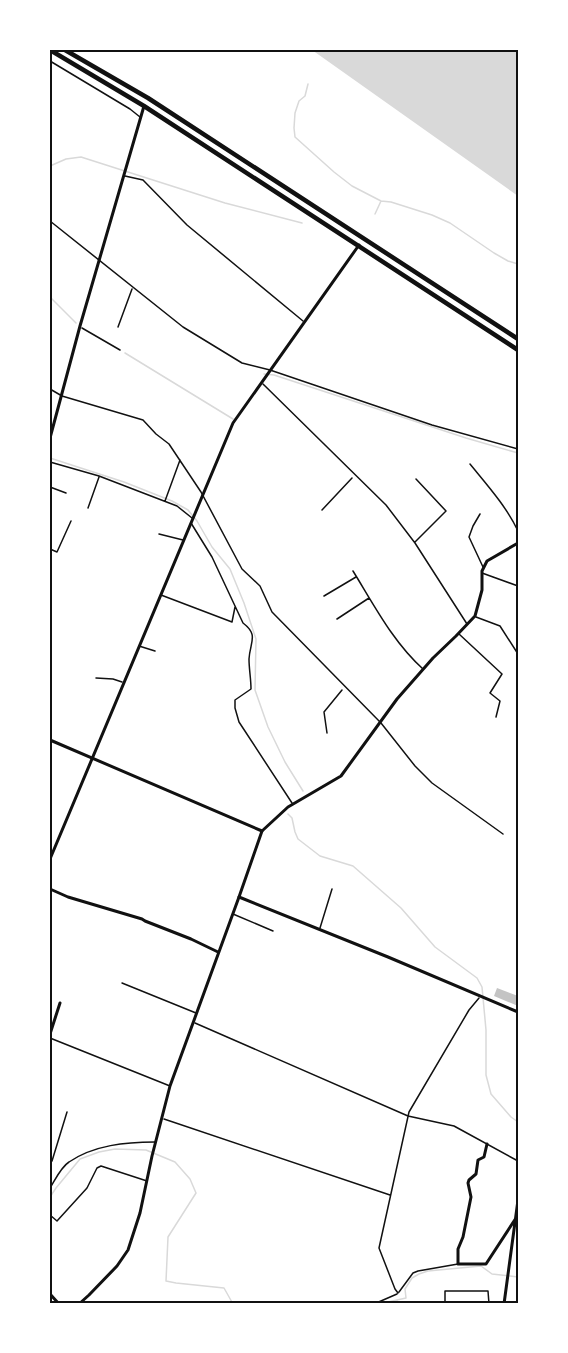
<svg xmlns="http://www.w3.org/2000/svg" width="568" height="1353" viewBox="0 0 568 1353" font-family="Montserrat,sans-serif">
<rect width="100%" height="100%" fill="#fff"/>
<!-- water -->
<path fill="#d9d9d9" d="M 312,50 L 518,50 L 518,196 Z"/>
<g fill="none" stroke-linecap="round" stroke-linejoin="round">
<!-- stream -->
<path stroke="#d9d9d9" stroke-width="1.5" d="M 308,84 L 305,96 L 299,101 L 295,113 L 294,128 L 295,137 L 334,172 L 352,186 L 381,201 L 391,202 L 432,215 L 450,223 L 494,253 L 508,261 L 518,264
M 50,166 L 66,159 L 81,157 L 225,203 L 302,223
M 375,214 L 381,201
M 50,297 L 76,323
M 125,353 L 233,419
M 264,374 L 274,375 L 466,438 L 518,453
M 50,458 L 124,482 L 172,501 L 188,510 L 197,521 L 212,547 L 230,569 L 244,603 L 256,639 L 255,690 L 268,727 L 285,762 L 303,791
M 288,814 L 292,818 L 295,832 L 298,839 L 320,856 L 353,866 L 401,908 L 435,947 L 477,978 L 482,987 L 486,1030 L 486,1075 L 491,1094 L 511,1117 L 518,1122
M 50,1197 L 56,1188 L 80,1159 L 99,1152 L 115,1149 L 146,1150 L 175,1162 L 190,1179 L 196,1193 L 168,1237 L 166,1281 L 176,1283 L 224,1288 L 233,1304
M 397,1300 L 406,1298 L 405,1289 L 412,1278 L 419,1274 L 428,1271 L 481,1266 L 492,1274 L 518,1277
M 379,1304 L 397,1300 L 398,1304"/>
</g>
<!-- building -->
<path fill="#c4c4c4" d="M 497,988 L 518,996 L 518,1006 L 494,996 Z"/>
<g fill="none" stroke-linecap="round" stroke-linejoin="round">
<!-- path -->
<path stroke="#111" stroke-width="1.5" d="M 322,510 L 352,478
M 327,733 L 324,712 L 342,690"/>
<!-- service -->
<path stroke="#111" stroke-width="1.5" d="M 50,61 L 130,109 L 140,117
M 125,176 L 143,180 L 187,225 L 303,321
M 50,221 L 183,327 L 242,363 L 270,370 L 432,425 L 518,449
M 118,327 L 132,289
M 82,328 L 120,350
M 263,384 L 386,505 L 415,543 L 467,624
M 50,389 L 62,396 L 143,420 L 156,434 L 169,444 L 201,492 L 242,569 L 260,586 L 272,612 L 381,723 L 415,766 L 432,783 L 503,834
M 50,462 L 99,476 L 177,506 L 192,518
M 470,464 C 488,486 506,506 518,531
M 50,487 L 66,493
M 165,501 L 180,460
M 88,508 L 99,477
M 480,514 L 473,526 L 469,537 L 483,567
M 191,523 L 212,557 L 243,623 C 259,635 250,642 249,659 C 249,669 251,679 251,689 L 235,700 L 235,708 L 239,722 L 292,803
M 159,534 L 183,540
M 415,542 L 446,511 L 416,479
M 50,549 L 57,552 L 71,521
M 353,571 C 374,605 393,642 423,669
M 482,573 L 518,586
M 161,595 L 232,622 L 235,607
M 324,596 L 356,577
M 476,617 L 500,626 L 518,654
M 337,619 L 369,598
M 459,634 L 502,674 L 490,693 L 500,701 L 496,717
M 139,646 L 155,651
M 96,678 L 113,679 L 122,682
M 233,914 L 273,931
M 320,928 L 332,889
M 122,983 L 196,1013
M 195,1023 L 408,1116 L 454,1126 L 518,1161
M 50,1038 L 170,1086
M 164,1119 L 390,1195
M 50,1161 L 52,1161 L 67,1112
M 50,1188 C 55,1180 61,1167 69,1162 C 94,1145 126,1142 155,1142
M 50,1215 L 57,1221 L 87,1188 L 97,1168 L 101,1166 L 147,1181
M 399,1292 L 413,1273 L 418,1271 L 458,1264
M 398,1293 L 395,1289 L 379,1248 L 409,1112 L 469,1010 L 479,998
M 374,1304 L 397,1294
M 445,1304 L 445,1291 L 488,1291 L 489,1304"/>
<!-- minor -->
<path stroke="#111" stroke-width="3" d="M 50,438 L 80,326 L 144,106
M 262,831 L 288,807 L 341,776 L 397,699 L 433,658 L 456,636 L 475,616 L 482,590 L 482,571 L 487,561 L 518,543
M 50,859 L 233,423 L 359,245
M 50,889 L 68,897 L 142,919 L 145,921 L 191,939 L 218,952
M 50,1034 L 60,1003
M 487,1144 L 484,1157 L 478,1160 L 476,1174 L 469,1180 L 468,1183 L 471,1197 L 463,1237 L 458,1249 L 458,1264 L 486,1264 L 516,1218
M 50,1294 L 59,1304
M 79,1304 L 89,1295 L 117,1266 L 128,1250 L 140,1213 L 152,1156 L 170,1086 L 239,897
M 504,1304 L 518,1200"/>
<!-- tertiary -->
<path stroke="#111" stroke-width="3" d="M 50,740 L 262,831 L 239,897 L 388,957 L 518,1012"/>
<!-- primary -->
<path stroke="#111" stroke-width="4.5" d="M 50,50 L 144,106 L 518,350
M 65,50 L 148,98 L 518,339"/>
</g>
<!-- border -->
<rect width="568" height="1353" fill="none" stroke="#ffffff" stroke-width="102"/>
<rect x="51" y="51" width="466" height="1251" fill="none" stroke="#111" stroke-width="2"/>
</svg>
